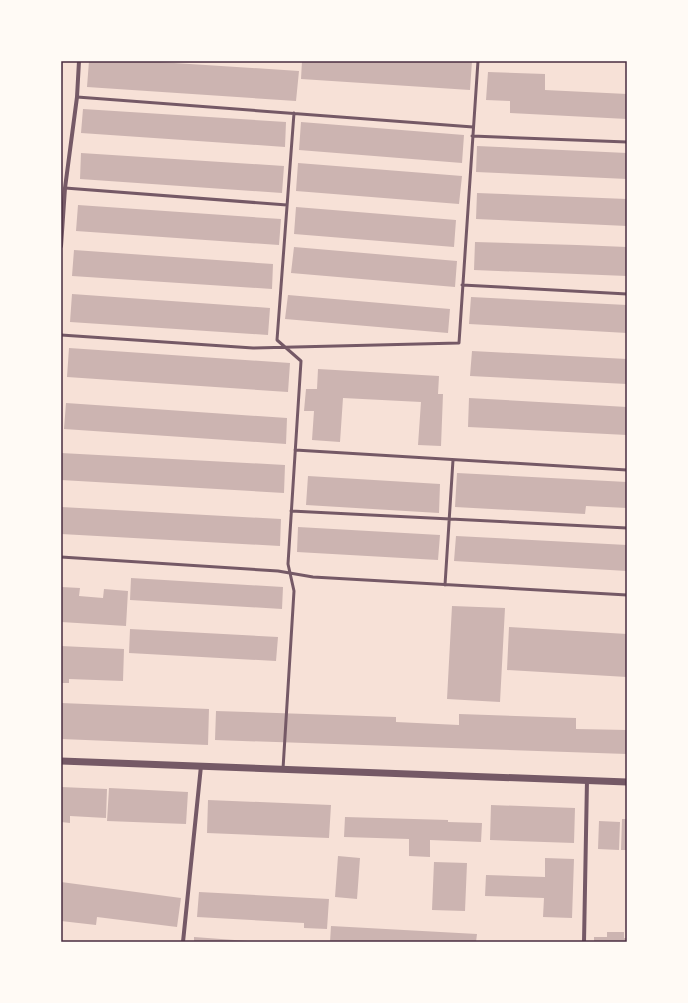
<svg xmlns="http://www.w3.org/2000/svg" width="688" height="1003" viewBox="0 0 688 1003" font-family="'Varela Round',sans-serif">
<rect width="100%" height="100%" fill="#f7e1d7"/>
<!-- building -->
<path fill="#ccb4b1" d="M 61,61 L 63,61 L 62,86 L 61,86 Z
M 89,61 L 143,61 L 299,71 L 296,101 L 87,87 Z
M 302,61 L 472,61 L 470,90 L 301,79 Z
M 488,72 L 545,74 L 545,90 L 627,94 L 627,119 L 510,113 L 510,101 L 486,100 Z
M 83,109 L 286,122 L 285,147 L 81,133 Z
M 301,122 L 464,135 L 462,163 L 299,150 Z
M 477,146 L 627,153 L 627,179 L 476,172 Z
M 81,153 L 284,166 L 282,193 L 80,179 Z
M 298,163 L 462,176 L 459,204 L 296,191 Z
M 477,193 L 627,199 L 627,226 L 476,219 Z
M 78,205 L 281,219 L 279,245 L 76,231 Z
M 296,207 L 456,220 L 454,247 L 294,234 Z
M 475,242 L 577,245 L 627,247 L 627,276 L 474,270 Z
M 294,247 L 457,261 L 455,287 L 291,273 Z
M 74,250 L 273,264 L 272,289 L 72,276 Z
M 72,294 L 270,308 L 268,335 L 70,322 Z
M 288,295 L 450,309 L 448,333 L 285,319 Z
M 471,297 L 627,305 L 627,333 L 469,324 Z
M 69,348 L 290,363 L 288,392 L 67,377 Z
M 472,351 L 627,359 L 627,384 L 470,376 Z
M 318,369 L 439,376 L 438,394 L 443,394 L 441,446 L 418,445 L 421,402 L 343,398 L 340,442 L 312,440 L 314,411 L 304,411 L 306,389 L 317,389 Z
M 469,398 L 627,407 L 627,435 L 468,427 Z
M 66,403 L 287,418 L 286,444 L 64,429 Z
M 61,453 L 285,465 L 284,493 L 61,480 Z
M 457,473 L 627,482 L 627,508 L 586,506 L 585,514 L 455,507 Z
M 308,476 L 440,484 L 439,513 L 306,505 Z
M 61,507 L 281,519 L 280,546 L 61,534 Z
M 298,527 L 440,535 L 438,560 L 297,552 Z
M 456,536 L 627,545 L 627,571 L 454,561 Z
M 131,578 L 283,587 L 282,609 L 130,600 Z
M 61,587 L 80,588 L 79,596 L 103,598 L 104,589 L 128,591 L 126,626 L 61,622 Z
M 452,606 L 505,608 L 500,702 L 447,699 Z
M 509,627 L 627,634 L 627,677 L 507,670 Z
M 130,629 L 278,637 L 276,661 L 129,653 Z
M 61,646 L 124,649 L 123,681 L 69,679 L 69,683 L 61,683 Z
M 61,703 L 209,709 L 208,745 L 61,739 Z
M 216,711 L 396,717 L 396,722 L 459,725 L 459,714 L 576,718 L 576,729 L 627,730 L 627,754 L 215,740 Z
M 61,787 L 107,789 L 106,818 L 70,816 L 70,823 L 61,822 Z
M 109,788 L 188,792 L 186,824 L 107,821 Z
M 208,800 L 331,805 L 329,838 L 207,833 Z
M 491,805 L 575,808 L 574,843 L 490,840 Z
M 345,817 L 448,820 L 448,822 L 482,823 L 481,842 L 430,840 L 430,857 L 409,856 L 409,839 L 344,837 Z
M 622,819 L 627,819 L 627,850 L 621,850 Z
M 599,821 L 620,822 L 619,850 L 598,849 Z
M 338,856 L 360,858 L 357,899 L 335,897 Z
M 545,858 L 574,859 L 572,918 L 543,917 L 544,898 L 485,896 L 486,875 L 545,877 Z
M 434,862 L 467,863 L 465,911 L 432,910 Z
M 61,882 L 181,898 L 177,927 L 97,917 L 96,925 L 61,921 Z
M 199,892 L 329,899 L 327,929 L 304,928 L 304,923 L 197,917 Z
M 331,926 L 477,934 L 476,942 L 330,942 Z
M 607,932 L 624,932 L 624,938 L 627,938 L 627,942 L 594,942 L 594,937 L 607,937 Z
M 194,937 L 248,941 L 248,942 L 194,942 Z"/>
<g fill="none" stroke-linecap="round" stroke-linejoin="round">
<!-- service -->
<path stroke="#755966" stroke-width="3" d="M 77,97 L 473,127
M 472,136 L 627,142
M 65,188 L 287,205
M 462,285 L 627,294
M 61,335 L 253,348 L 459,343 L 478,61
M 295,450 L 627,470
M 291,511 L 627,528
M 61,557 L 278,571 L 313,577 L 627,595
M 445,585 L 453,460
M 283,769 L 294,591 L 288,564 L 301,361 L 277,340 L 294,113"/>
<!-- minor -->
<path stroke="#755966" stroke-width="4" d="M 61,246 L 65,188 L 77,97 L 79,61
M 183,942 L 201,766
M 584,942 L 587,780"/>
<!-- tertiary -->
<path stroke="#755966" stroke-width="7" d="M 61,761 L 627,782"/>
</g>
<!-- border -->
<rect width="688" height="1003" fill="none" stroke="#fffaf5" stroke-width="124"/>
<rect x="62" y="62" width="564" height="879" fill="none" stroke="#4a2c40" stroke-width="1.5"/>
</svg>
